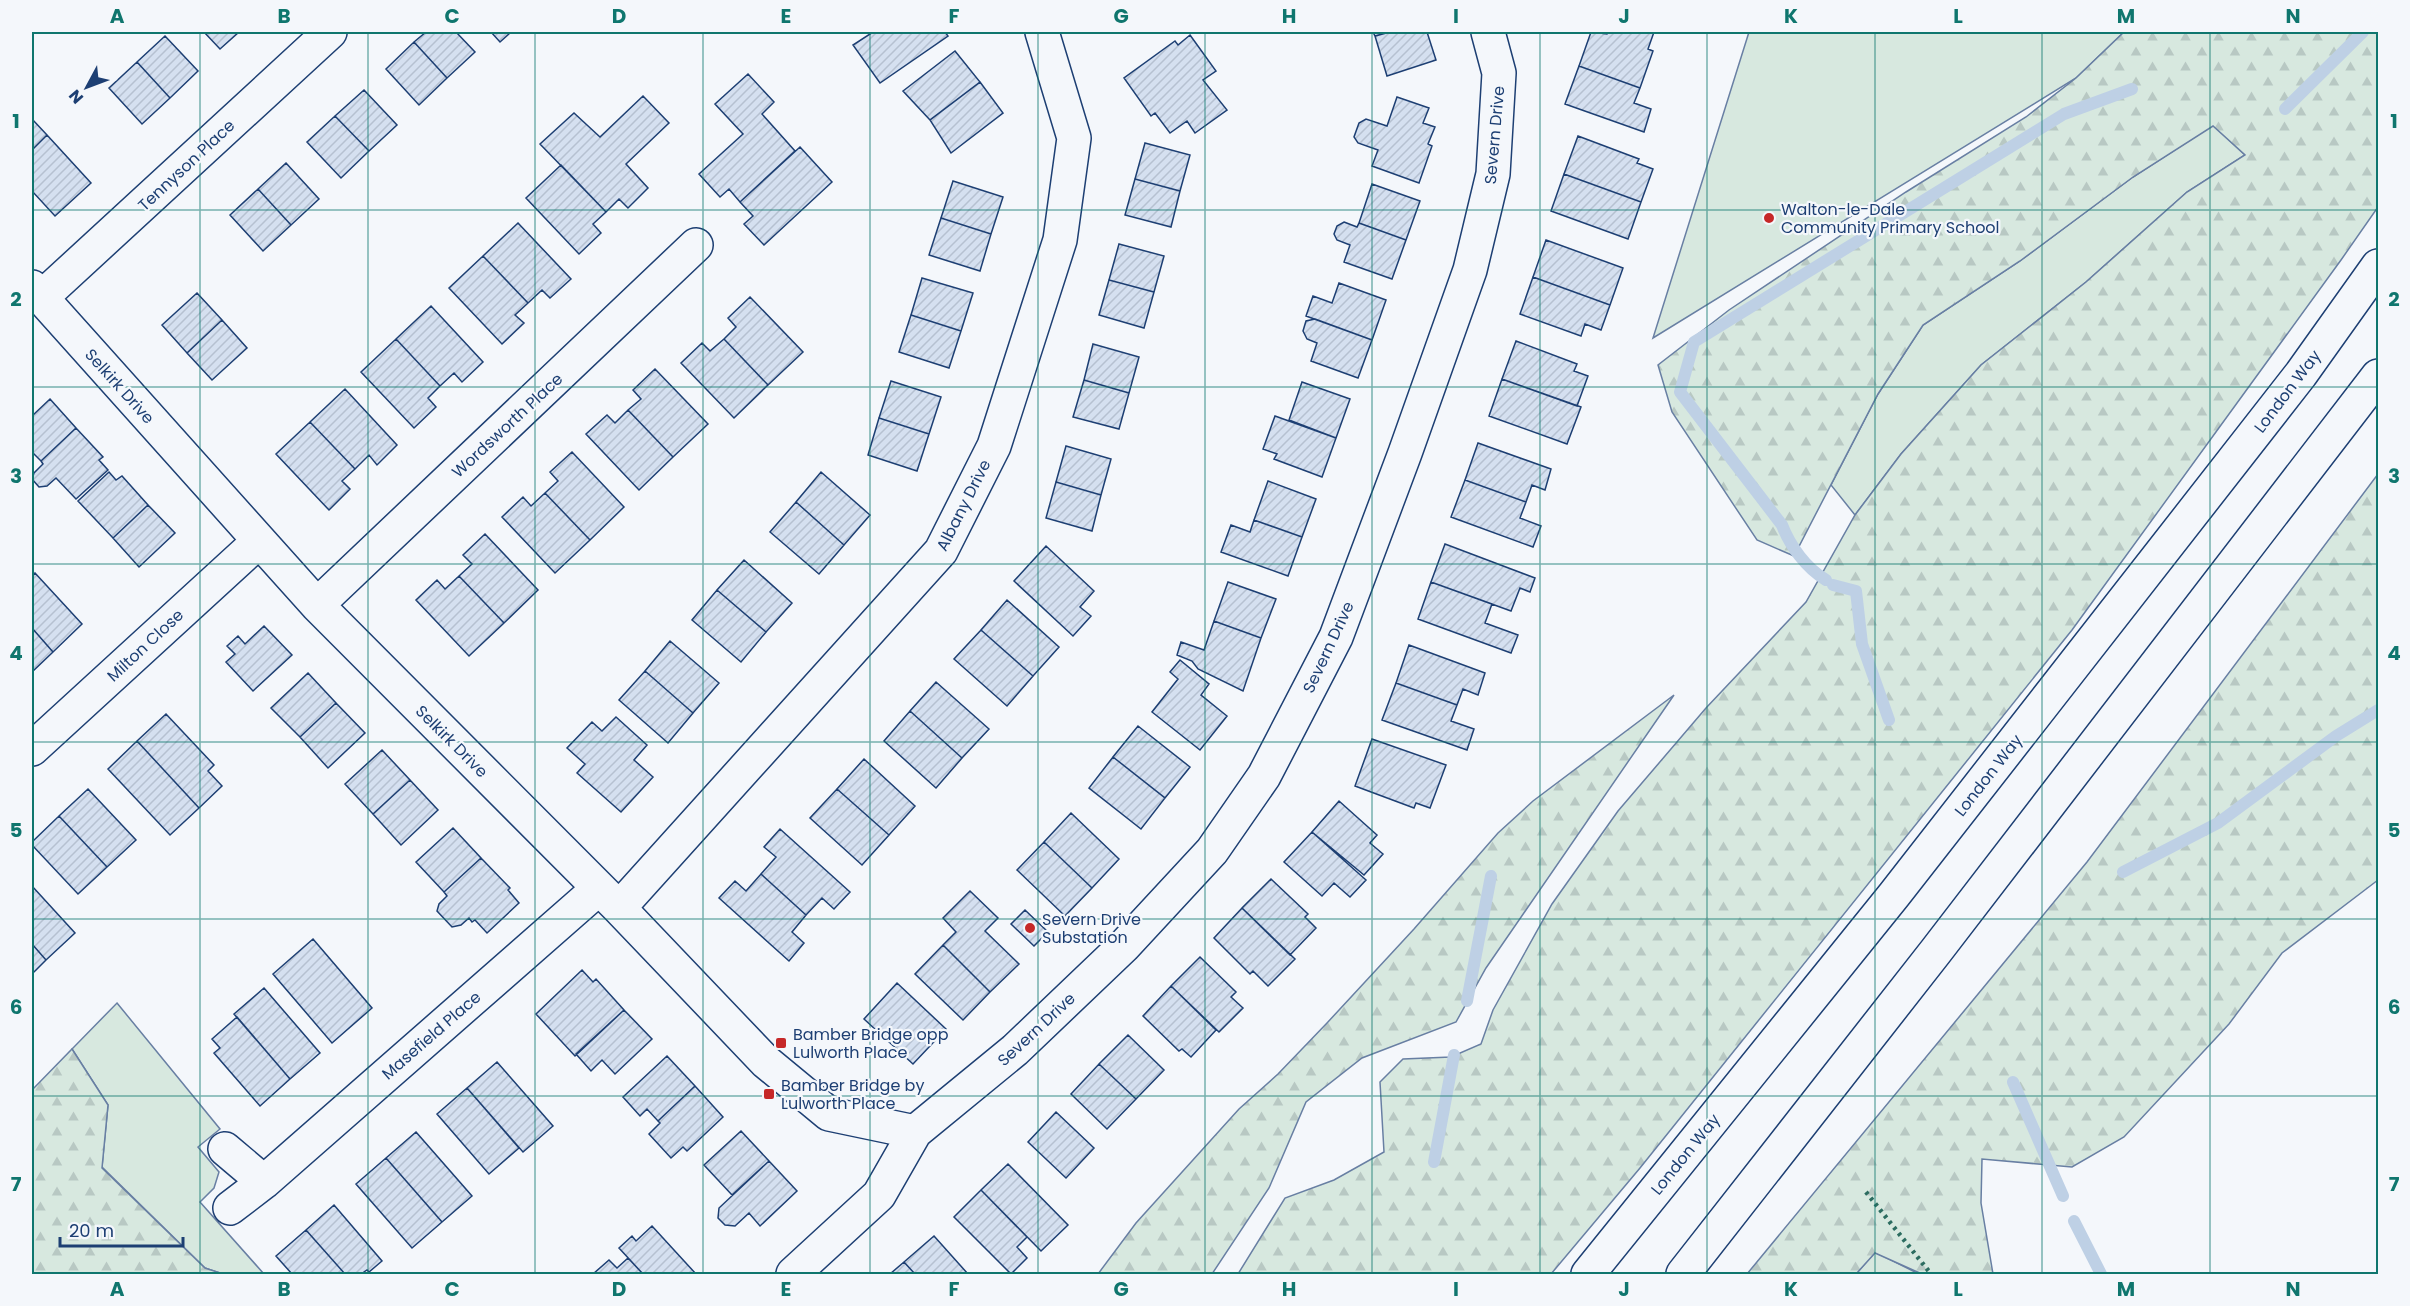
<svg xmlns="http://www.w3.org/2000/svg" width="2410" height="1306" viewBox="0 0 2410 1306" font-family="Poppins,sans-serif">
<defs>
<pattern id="forest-firs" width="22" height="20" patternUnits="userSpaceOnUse" patternTransform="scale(1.5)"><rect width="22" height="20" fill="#d7e8df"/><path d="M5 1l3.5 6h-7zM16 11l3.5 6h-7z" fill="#b8c8c3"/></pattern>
<pattern id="building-hatch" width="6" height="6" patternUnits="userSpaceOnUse" patternTransform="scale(1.5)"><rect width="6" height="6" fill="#d5e0f0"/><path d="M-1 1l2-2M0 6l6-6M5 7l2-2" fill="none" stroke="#b6c1d1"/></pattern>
</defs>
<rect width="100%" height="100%" fill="#f4f7fb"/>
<!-- grass -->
<path fill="#d7e8df" stroke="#687fa3" stroke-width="1.5" d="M 1749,32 L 2124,32 L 2076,78 L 1653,338 Z
M 2213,125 L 2245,155 L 2187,192 L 2086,282 L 1981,365 L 1901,454 L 1855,515 L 1831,485 L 1878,394 L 1923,325 L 2020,261 L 2133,177 Z
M 117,1003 L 220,1129 L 198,1147 L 219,1172 L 214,1188 L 200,1202 L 264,1274 L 223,1274 L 205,1268 L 102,1167 L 108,1105 L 72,1049 Z
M 1875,1252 L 1919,1274 L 1856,1274 Z"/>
<!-- forest -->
<path fill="url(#forest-firs)" stroke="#687fa3" stroke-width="1.5" d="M 2124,32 L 2378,32 L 2378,207 L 2341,260 L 2072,630 L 1640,1168 L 1551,1274 L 1238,1274 L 1285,1198 L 1334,1180 L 1384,1152 L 1380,1082 L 1403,1059 L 1451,1057 L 1481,1044 L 1493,1010 L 1552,904 L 1618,811 L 1706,708 L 1806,602 L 1855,515 L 1901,454 L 1981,365 L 2086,282 L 2187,192 L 2245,155 L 2213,126 L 2133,177 L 2020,261 L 1923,325 L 1878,394 L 1794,556 L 1757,540 L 1672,412 L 1658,365 L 1729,310 L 1906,192 L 2026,117 L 2076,78 Z
M 2378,474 L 2378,880 L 2282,953 L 2229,1024 L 2124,1137 L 2072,1167 L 1982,1159 L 1981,1203 L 1993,1274 L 1922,1274 L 1875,1253 L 1856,1274 L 1747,1274 L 2087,862 Z
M 1674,695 L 1486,968 L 1456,1022 L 1362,1058 L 1306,1102 L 1269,1188 L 1212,1274 L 1098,1274 L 1136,1223 L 1239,1109 L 1278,1074 L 1327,1023 L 1414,929 L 1498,833 L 1533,801 Z
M 72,1049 L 108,1105 L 102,1168 L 205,1268 L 223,1274 L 32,1274 L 32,1090 Z"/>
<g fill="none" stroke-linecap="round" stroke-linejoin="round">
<!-- stream -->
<path stroke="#bed0e5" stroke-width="12" d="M 2285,109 L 2363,32
M 1826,580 C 1806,568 1790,546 1782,525 L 1680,392 L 1694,342 L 2064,114 L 2132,89
M 1833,585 L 1856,591 L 1862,644 L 1889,720
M 2123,872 L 2218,823 L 2336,736 L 2378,710
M 1467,1001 L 1491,876
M 2013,1082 L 2063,1196
M 1434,1162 L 1454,1055
M 2074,1221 L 2101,1274"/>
</g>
<!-- building -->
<path fill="url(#building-hatch)" stroke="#1d3f73" stroke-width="1.5" d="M 204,32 L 239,32 L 220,49 Z
M 426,32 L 456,32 L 475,52 L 447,78 L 414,42 Z
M 491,32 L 511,32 L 500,42 Z
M 873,32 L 945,32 L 948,36 L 880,83 L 853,45 Z
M 1373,32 L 1390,32 L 1375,36 Z
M 1390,32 L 1427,32 L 1436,60 L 1387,76 L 1375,36 Z
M 1591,32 L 1607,34 L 1608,32 L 1654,32 L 1648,49 L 1653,51 L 1640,88 L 1579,66 Z
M 1190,35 L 1216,71 L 1203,80 L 1227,110 L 1195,133 L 1187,121 L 1170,133 L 1155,113 L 1151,116 L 1124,78 L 1175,41 L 1178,45 Z
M 165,36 L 198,71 L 170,98 L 137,62 Z
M 414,42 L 447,78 L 419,105 L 386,69 Z
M 955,51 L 980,82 L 930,120 L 903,91 Z
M 137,62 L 170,98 L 142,124 L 109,88 Z
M 1579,66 L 1640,88 L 1634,103 L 1651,109 L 1644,132 L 1565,104 Z
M 748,74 L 774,102 L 762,114 L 795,151 L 740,202 L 729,189 L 720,197 L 699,174 L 743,134 L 715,104 Z
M 980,82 L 1003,113 L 951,153 L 930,120 Z
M 364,90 L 397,125 L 369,151 L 335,116 Z
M 643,96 L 669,123 L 626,164 L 648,188 L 628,208 L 619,199 L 606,212 L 540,144 L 574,113 L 600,137 Z
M 1397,97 L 1429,108 L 1423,123 L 1435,127 L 1428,144 L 1432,146 L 1419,183 L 1372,166 L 1378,150 L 1358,143 L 1354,137 L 1359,123 L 1366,119 L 1387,126 Z
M 335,116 L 369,151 L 341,178 L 307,142 Z
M 32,119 L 47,135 L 32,150 Z
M 47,135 L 91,183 L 55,216 L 32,191 L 32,150 Z
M 1578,136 L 1639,159 L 1637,163 L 1653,169 L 1641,202 L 1564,174 Z
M 1145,143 L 1190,155 L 1180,191 L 1135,179 Z
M 800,147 L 832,182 L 764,245 L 744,224 L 753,216 L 740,202 Z
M 286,163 L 319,199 L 291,225 L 258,189 Z
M 561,165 L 606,212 L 593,224 L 601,233 L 579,254 L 526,198 Z
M 1564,174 L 1641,202 L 1628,239 L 1551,211 Z
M 1135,179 L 1180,191 L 1171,227 L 1125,215 Z
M 953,181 L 1003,197 L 991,234 L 941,218 Z
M 1372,184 L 1420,201 L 1406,240 L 1359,223 Z
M 258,189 L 291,225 L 263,251 L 230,215 Z
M 941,218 L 991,234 L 980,271 L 929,255 Z
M 1344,222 L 1357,227 L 1359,223 L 1406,240 L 1392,279 L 1344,262 L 1350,245 L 1337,240 L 1334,234 L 1337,226 Z
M 518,223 L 571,279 L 550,298 L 542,290 L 528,303 L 483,256 Z
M 1546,240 L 1623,268 L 1610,305 L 1533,277 Z
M 1119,244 L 1164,256 L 1154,292 L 1109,280 Z
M 483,256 L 528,303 L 515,315 L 524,323 L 502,344 L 449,288 Z
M 1533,277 L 1610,305 L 1601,330 L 1585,324 L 1581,336 L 1520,314 Z
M 922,278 L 973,293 L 961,331 L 911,315 Z
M 1109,280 L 1154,292 L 1144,328 L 1099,315 Z
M 1339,283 L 1386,300 L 1372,340 L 1306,316 L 1313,296 L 1332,303 Z
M 197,293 L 222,320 L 187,353 L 162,325 Z
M 750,297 L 803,352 L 768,385 L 724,339 L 736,327 L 728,318 Z
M 431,306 L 483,362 L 462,382 L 454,373 L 440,386 L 396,339 Z
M 911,315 L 961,331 L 949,368 L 899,352 Z
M 1315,319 L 1372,340 L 1358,378 L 1311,361 L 1317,343 L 1307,339 L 1303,331 L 1306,321 Z
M 222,320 L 247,348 L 212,380 L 187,353 Z
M 396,339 L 440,386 L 428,398 L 436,407 L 414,428 L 361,372 Z
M 724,339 L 768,385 L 734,418 L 681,363 L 702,343 L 710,351 Z
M 1516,341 L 1577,364 L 1574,371 L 1588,376 L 1577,406 L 1502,379 Z
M 1093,344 L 1139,357 L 1129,393 L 1084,380 Z
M 655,369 L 708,424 L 673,457 L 628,410 L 641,399 L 633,390 Z
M 1502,379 L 1581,407 L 1567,444 L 1489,416 Z
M 1084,380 L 1129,393 L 1119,429 L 1073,417 Z
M 891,381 L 941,397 L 929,434 L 879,418 Z
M 1302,382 L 1350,399 L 1336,438 L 1289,420 Z
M 345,389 L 397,445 L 377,465 L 369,455 L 355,469 L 310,422 Z
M 50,399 L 76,428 L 41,461 L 32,452 L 32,416 Z
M 628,410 L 673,457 L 639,490 L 586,434 L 607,415 L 615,423 Z
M 1275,416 L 1336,438 L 1322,477 L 1274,459 L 1277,454 L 1263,449 Z
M 879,418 L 929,434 L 917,471 L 868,455 Z
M 310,422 L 355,469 L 342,481 L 350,489 L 329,510 L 276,454 Z
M 76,428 L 103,457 L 99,460 L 108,470 L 76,499 L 56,478 L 47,486 L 39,487 L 32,479 L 34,473 L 43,464 L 41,461 Z
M 1478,443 L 1551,469 L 1545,490 L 1532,485 L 1526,502 L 1465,480 Z
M 1066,446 L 1111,459 L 1101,495 L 1056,482 Z
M 572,452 L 624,507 L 590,540 L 545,493 L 558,481 L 550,472 Z
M 109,472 L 116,480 L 122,476 L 148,505 L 113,538 L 78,501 Z
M 821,472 L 870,515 L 844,545 L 796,502 Z
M 1465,480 L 1526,502 L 1520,518 L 1541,526 L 1533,547 L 1451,517 Z
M 1268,481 L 1316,499 L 1302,537 L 1254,520 Z
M 1056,482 L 1101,495 L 1092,531 L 1046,518 Z
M 545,493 L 590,540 L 555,573 L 502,517 L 523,497 L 531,506 Z
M 796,502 L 844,545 L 819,574 L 770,532 Z
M 148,505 L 175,533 L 139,567 L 113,538 Z
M 1254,520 L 1302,537 L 1288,576 L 1221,552 L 1231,525 L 1250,532 Z
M 485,534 L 538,590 L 504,623 L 459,576 L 472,564 L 463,555 Z
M 1445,544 L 1535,578 L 1530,592 L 1520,588 L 1511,611 L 1431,582 Z
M 1046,546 L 1094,591 L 1080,607 L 1091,616 L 1073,636 L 1014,581 Z
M 744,560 L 792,603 L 766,632 L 717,590 Z
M 35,573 L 82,624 L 53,652 L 32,628 L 32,577 Z
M 459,576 L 504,623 L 469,656 L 416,600 L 437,580 L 445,589 Z
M 1228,582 L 1276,599 L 1261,638 L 1214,621 Z
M 1431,582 L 1492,604 L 1485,623 L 1518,635 L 1511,653 L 1418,619 Z
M 717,590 L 766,632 L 741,662 L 692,620 Z
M 1007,600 L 1059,647 L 1033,676 L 981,630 Z
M 1214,621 L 1261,638 L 1243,691 L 1198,669 L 1192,661 L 1177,655 L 1181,642 L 1204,650 Z
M 264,626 L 292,655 L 253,691 L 226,662 L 235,654 L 227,646 L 238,636 L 245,644 Z
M 32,628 L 53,652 L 32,672 Z
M 981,630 L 1033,676 L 1007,706 L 954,659 Z
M 670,641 L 719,683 L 693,713 L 645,671 Z
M 1409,645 L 1485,673 L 1478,695 L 1463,689 L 1457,705 L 1396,683 Z
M 1180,660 L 1209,684 L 1201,695 L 1227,716 L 1200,750 L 1152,712 L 1178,679 L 1170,672 Z
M 645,671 L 693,713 L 668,743 L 619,700 Z
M 308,673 L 336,703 L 300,737 L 271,708 Z
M 936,682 L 989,729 L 962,758 L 910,711 Z
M 1396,683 L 1457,705 L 1451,721 L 1474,729 L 1467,750 L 1382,720 Z
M 336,703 L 365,733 L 328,768 L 300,737 Z
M 910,711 L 962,758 L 936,788 L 884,741 Z
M 166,714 L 214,765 L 208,771 L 222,786 L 199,808 L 137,741 Z
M 616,717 L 647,745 L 634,760 L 653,777 L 621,812 L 577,773 L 585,764 L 567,748 L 592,722 L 602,731 Z
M 1138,726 L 1190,767 L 1165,798 L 1113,757 Z
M 1372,739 L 1446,765 L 1430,808 L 1416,803 L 1414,808 L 1355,786 Z
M 137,741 L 199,808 L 170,835 L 108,769 Z
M 382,750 L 410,780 L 373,814 L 345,784 Z
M 1113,757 L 1165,798 L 1141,829 L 1089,788 Z
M 864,759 L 915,806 L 889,835 L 837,789 Z
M 410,780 L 438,810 L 401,845 L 373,814 Z
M 88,789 L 136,840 L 107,867 L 59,816 Z
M 837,789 L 889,835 L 862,865 L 810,818 Z
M 1339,801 L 1377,835 L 1370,843 L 1383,854 L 1364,875 L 1312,832 Z
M 1071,813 L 1119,859 L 1092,888 L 1044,842 Z
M 59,816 L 107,867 L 78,894 L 32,845 L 32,842 Z
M 453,828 L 481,858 L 444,892 L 416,862 Z
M 780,829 L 850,892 L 834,909 L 822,898 L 806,915 L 761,874 L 776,857 L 764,847 Z
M 1312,832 L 1366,880 L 1350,897 L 1334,883 L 1322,896 L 1284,862 Z
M 1044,842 L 1092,888 L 1065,916 L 1017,870 Z
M 481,858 L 510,888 L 508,890 L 519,903 L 487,933 L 475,920 L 472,922 L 469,918 L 461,925 L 452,927 L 437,911 L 439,904 L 447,896 L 444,892 Z
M 761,874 L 806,915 L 792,932 L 804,943 L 789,961 L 719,898 L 735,881 L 746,891 Z
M 1271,879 L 1308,914 L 1305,917 L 1316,928 L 1290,955 L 1242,908 Z
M 32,886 L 75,933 L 46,960 L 32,944 Z
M 970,891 L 998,918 L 985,931 L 1019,964 L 990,992 L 943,945 L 956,932 L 943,918 Z
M 1242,908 L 1295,959 L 1268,986 L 1253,971 L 1250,974 L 1214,938 Z
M 1025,910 L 1048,932 L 1034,946 L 1011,924 Z
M 313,939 L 372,1008 L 332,1043 L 273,974 Z
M 32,944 L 46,960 L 32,974 Z
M 943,945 L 990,992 L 963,1020 L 915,974 Z
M 1200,957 L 1236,992 L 1231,997 L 1243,1008 L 1219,1032 L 1171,986 Z
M 582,970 L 593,982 L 596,979 L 624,1010 L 575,1056 L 536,1014 Z
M 897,983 L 946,1029 L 913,1064 L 864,1019 Z
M 1171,986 L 1216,1030 L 1191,1057 L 1182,1049 L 1179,1051 L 1143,1016 Z
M 264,988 L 320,1053 L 290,1079 L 234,1014 Z
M 624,1010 L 652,1039 L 615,1074 L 602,1060 L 591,1071 L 576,1054 Z
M 237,1017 L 290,1079 L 260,1106 L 214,1053 L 220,1048 L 212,1039 Z
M 1128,1035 L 1164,1070 L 1136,1099 L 1099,1064 Z
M 667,1056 L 695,1086 L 658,1121 L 647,1109 L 640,1116 L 623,1097 Z
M 497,1062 L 553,1126 L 523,1152 L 467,1088 Z
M 1099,1064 L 1136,1099 L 1107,1129 L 1071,1094 Z
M 695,1086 L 723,1117 L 687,1151 L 683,1147 L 671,1158 L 649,1134 L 660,1123 L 658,1121 Z
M 467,1088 L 519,1148 L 489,1174 L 437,1114 Z
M 1056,1112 L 1094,1148 L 1066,1178 L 1028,1142 Z
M 741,1131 L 769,1161 L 732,1195 L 704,1165 Z
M 416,1132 L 472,1196 L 442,1222 L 386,1158 Z
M 386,1158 L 442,1222 L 412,1248 L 356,1184 Z
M 769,1161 L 797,1191 L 760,1226 L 749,1213 L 735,1226 L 725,1225 L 718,1218 L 719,1208 Z
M 1008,1164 L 1068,1225 L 1041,1251 L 981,1190 Z
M 981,1190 L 1027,1237 L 1017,1247 L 1027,1258 L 1011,1274 L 954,1217 Z
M 334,1205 L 382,1261 L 369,1272 L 367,1270 L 361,1274 L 345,1274 L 306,1230 Z
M 652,1226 L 696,1274 L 643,1274 L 619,1248 L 632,1236 L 636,1241 Z
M 306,1230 L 345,1274 L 292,1274 L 276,1256 Z
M 934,1236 L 968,1274 L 915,1274 L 904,1262 Z
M 628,1258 L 643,1274 L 593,1274 L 609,1260 L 617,1268 Z
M 904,1262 L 915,1274 L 890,1274 Z"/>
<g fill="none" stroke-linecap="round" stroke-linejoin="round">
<defs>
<path id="minor" d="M 32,287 L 317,605 L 619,908 L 766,1062 L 829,1114 L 915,1132
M 41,298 L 330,32
M 317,605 L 696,245
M 32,749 L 258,542
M 619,908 L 941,551 L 994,446 L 1060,240 L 1074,138 L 1042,32
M 225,1149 L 264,1182
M 230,1208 L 264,1182 L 598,889
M 793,1274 L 879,1195 L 915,1132 L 1015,1050 L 1124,946 L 1212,851 L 1264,776 L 1336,637 L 1405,453 L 1470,270 L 1493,174 L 1499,73 L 1488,32"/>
<path id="highway" d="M 1588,1274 L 1894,895 L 2301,374 L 2378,266
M 1683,1274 L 1936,951 L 2378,376"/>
</defs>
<!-- minor casing -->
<use href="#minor" stroke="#1d3f73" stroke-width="36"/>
<!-- highway casing -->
<use href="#highway" stroke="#1d3f73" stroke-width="36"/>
<!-- minor -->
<use href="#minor" stroke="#f4f7fb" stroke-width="33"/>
<!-- highway -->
<use href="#highway" stroke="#f4f7fb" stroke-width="33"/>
<!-- hedge -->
<path stroke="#2c6c60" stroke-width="4.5" stroke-dasharray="3 4.5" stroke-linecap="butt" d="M 1866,1192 L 1931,1274"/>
</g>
<!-- grid -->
<path fill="none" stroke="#0f766e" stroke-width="1.5" stroke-opacity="0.55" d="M 200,32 L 200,1274M 368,32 L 368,1274M 535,32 L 535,1274M 703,32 L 703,1274M 870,32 L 870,1274M 1038,32 L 1038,1274M 1205,32 L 1205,1274M 1372,32 L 1372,1274M 1540,32 L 1540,1274M 1707,32 L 1707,1274M 1875,32 L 1875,1274M 2042,32 L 2042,1274M 2210,32 L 2210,1274M 32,210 L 2378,210M 32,387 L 2378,387M 32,564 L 2378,564M 32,742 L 2378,742M 32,919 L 2378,919M 32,1096 L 2378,1096"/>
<!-- markers -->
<g fill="#c62828" stroke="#f4f7fb" stroke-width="2">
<circle cx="1769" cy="218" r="6"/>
<circle cx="1030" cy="928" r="6"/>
<rect x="775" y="1037" width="12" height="12" rx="3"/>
<rect x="763" y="1088" width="12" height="12" rx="3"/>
</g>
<g text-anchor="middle" stroke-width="4.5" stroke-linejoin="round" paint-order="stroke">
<!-- street labels -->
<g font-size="16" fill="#1d3f73" stroke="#f4f7fb">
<text transform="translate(1494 135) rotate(-85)" y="6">Severn Drive</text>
<text transform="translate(186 165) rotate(-43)" y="6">Tennyson Place</text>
<text transform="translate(120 386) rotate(48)" y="6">Selkirk Drive</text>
<text transform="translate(2287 391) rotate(-53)" y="6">London Way</text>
<text transform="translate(507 425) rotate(-43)" y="6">Wordsworth Place</text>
<text transform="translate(963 505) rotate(-63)" y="6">Albany Drive</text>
<text transform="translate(145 645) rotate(-43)" y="6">Milton Close</text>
<text transform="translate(1328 647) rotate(-65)" y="6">Severn Drive</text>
<text transform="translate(452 741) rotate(45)" y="6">Selkirk Drive</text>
<text transform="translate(1988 775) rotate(-52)" y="6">London Way</text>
<text transform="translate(1036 1029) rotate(-43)" y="6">Severn Drive</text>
<text transform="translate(431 1035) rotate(-41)" y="6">Masefield Place</text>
<text transform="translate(1685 1154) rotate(-51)" y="6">London Way</text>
</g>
<!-- poi labels -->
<g font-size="16" fill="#1d3f73" stroke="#f4f7fb" text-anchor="start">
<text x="1781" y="215">Walton-le-Dale<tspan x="1781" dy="18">Community Primary School</tspan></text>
<text x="1042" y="925">Severn Drive<tspan x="1042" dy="18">Substation</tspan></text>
<text x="793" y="1040">Bamber Bridge opp<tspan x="793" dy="18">Lulworth Place</tspan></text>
<text x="781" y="1091">Bamber Bridge by<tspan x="781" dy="18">Lulworth Place</tspan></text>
</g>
</g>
<!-- border -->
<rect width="2410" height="1306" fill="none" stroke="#f4f7fb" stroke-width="66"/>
<!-- north arrow -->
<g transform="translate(87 87) rotate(229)" stroke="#f4f7fb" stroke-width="4.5" paint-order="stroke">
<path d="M0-4.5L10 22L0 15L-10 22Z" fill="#1d3f73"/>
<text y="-9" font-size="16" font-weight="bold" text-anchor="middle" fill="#1d3f73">N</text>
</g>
<!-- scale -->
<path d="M60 1237v9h123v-9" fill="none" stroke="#1d3f73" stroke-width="3"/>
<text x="69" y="1237" font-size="18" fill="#1d3f73" stroke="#f4f7fb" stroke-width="4.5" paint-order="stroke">20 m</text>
<rect x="33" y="33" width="2344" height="1240" fill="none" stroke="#0f766e" stroke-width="2"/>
<g font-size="20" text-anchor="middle" font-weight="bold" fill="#0f766e">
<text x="117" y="23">A</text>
<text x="284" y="23">B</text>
<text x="452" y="23">C</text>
<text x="619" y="23">D</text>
<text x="786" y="23">E</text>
<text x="954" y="23">F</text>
<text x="1121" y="23">G</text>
<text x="1289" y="23">H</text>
<text x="1456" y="23">I</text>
<text x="1624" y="23">J</text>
<text x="1791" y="23">K</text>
<text x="1958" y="23">L</text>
<text x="2126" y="23">M</text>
<text x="2293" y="23">N</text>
<text x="16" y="128">1</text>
<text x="2394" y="128">1</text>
<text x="16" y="306">2</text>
<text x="2394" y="306">2</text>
<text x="16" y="483">3</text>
<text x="2394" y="483">3</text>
<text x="16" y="660">4</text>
<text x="2394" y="660">4</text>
<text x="16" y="837">5</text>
<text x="2394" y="837">5</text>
<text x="16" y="1014">6</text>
<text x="2394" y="1014">6</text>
<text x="16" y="1191">7</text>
<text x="2394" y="1191">7</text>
<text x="117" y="1296">A</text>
<text x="284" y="1296">B</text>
<text x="452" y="1296">C</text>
<text x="619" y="1296">D</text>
<text x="786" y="1296">E</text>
<text x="954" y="1296">F</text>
<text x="1121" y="1296">G</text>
<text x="1289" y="1296">H</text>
<text x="1456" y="1296">I</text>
<text x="1624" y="1296">J</text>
<text x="1791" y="1296">K</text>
<text x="1958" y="1296">L</text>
<text x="2126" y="1296">M</text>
<text x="2293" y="1296">N</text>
</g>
</svg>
